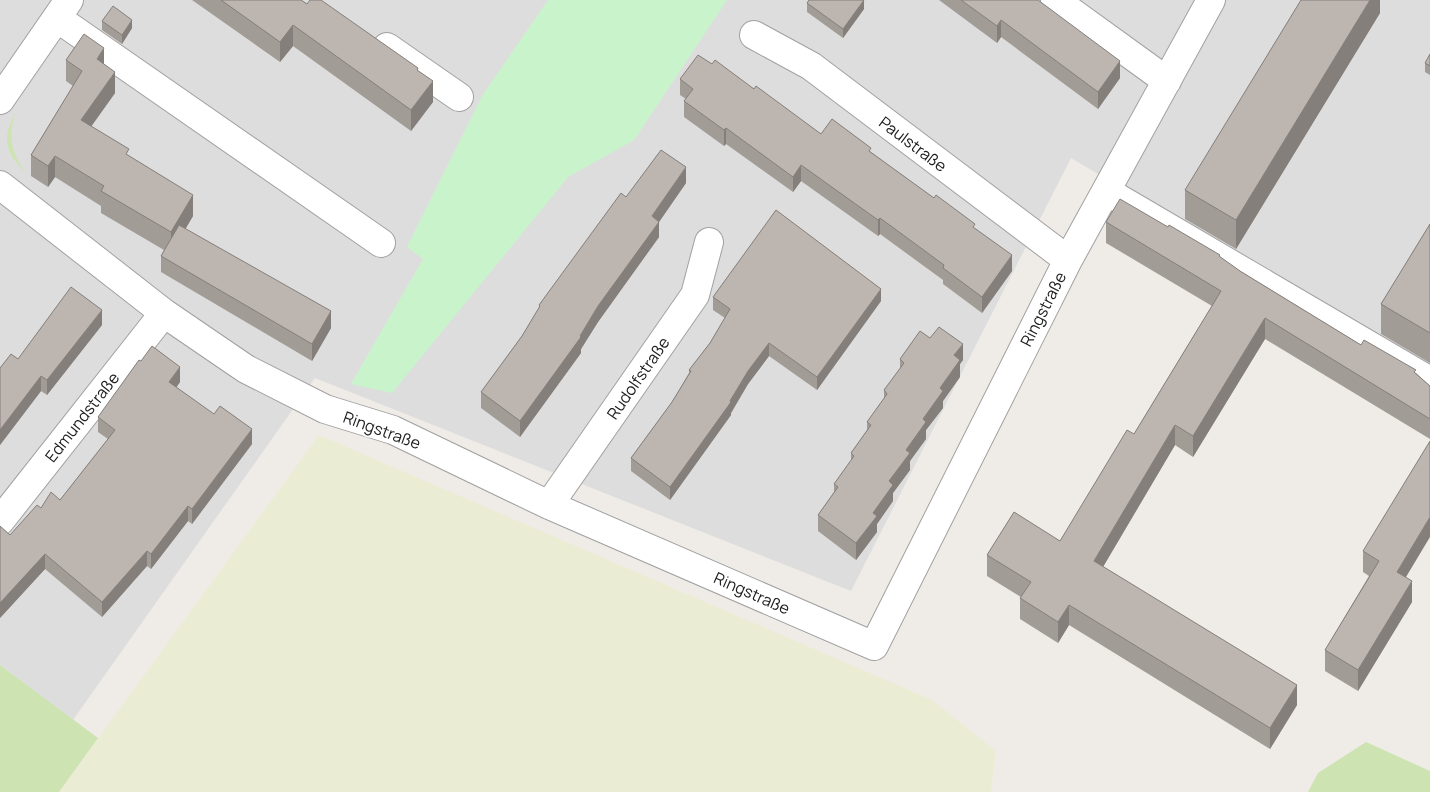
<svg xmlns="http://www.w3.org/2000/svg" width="1430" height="792" viewBox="0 0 1430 792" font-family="Manrope,sans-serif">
<rect width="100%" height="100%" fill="#efece7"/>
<!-- residential -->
<path fill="#dedddd" d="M 0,0 L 1430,0 L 1430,370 L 1071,158 L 851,591 L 315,378 L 73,720 L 0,665 Z"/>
<!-- farmland -->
<path fill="#ebecd4" d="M 319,435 L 932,700 L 996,751 L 991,792 L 59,792 Z"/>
<!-- grass -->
<path fill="#cde4b2" d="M 16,112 C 7,135 11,157 29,175 C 6,156 0,139 16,112 Z
M 0,665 L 98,738 L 59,792 L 0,792 Z
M 1366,742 L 1430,771 L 1430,792 L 1308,792 L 1318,773 Z"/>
<!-- park -->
<path fill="#c9f4cb" d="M 548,0 L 727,0 L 634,140 L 568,177 L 392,393 L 351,384 L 423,259 L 407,247 L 482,96 Z"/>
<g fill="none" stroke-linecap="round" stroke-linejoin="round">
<defs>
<path id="minor" d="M 1055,0 L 1167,81
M 57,18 L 381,243
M 754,35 L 811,66 L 1068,260
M 387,47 L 459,97
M 0,100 L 69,0
M 0,185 L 164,313 L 246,369 L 325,409 L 393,430 L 549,505 L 874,646 L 1068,260 L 1211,0
M 1118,198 L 1430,381
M 549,505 L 695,295 L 709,242
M 0,521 L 164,313"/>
</defs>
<!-- minor casing -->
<use href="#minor" stroke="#a1a1a1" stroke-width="30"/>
<!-- minor -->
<use href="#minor" stroke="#fff" stroke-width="28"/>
</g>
<!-- wall -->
<path fill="#a29c97" d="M 192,0 L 301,0 L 418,71 L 433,102 L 411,131 L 293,46 L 280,62 Z
M 939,0 L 1038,0 L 1120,78 L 1098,109 L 1001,37 L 997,43 Z
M 1380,0 L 1380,13 L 1236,249 L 1185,219 L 1185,190 Z
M 807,3 L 864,9 L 843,38 L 807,12 Z
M 102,21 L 132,28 L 122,44 L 102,30 Z
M 1430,54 L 1430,75 L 1425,72 L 1425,63 Z
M 66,60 L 104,64 L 115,93 L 91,126 L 129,156 L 193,216 L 185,229 L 331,328 L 312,361 L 161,272 L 161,256 L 164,250 L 101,213 L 101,206 L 55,177 L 48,187 L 31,176 L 31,155 L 73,86 L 66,81 Z
M 712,64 L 754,89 L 821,134 L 871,152 L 975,229 L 1012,271 L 982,313 L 943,284 L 943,280 L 880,234 L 878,236 L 801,181 L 793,192 L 726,144 L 724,146 L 684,117 L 684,101 L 686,99 L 680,95 L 680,79 Z
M 686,183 L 659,222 L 659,237 L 598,322 L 581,349 L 581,353 L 520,437 L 481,408 L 481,392 L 522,336 L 539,308 L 539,305 L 626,197 Z
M 1106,222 L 1168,227 L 1220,257 L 1240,271 L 1361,345 L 1416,373 L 1430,386 L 1430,439 L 1265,339 L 1193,457 L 1175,445 L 1103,567 L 1297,705 L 1270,749 L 1069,625 L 1058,643 L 1020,619 L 1020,598 L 1021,597 L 987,576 L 987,555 L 1060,541 L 1134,434 L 1212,306 L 1106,243 Z
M 1430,224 L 1430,363 L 1381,334 L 1381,304 Z
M 713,297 L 881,301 L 817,390 L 769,356 L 748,384 L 731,413 L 731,415 L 670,500 L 631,471 L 631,458 L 672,402 L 689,373 L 689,370 L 710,343 L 725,318 L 713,310 Z
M 102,325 L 47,395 L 41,391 L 0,445 L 0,368 L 18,359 Z
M 930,338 L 963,360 L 960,364 L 960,377 L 943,401 L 943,408 L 926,430 L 926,439 L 910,461 L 910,470 L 893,493 L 893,501 L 877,524 L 877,532 L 856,560 L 818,531 L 818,515 L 834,492 L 834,484 L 851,461 L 851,453 L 867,430 L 867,422 L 884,399 L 884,390 L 900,369 L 900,359 Z
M 180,382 L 176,388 L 252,444 L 192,524 L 188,521 L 151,569 L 147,566 L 102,617 L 45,569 L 0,618 L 0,526 L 10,535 L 41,508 L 60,500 L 108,439 L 98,432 L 98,417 Z
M 1363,551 L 1406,577 L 1412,602 L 1358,691 L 1325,671 L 1325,650 L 1369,576 L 1363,572 Z"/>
<!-- shaded-wall -->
<path fill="#847f7b" d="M 864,0 L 864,9 L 843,38 L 843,29 Z
M 1370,0 L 1380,0 L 1380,13 L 1236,249 L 1236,220 Z
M 132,20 L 132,28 L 122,44 L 122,35 Z
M 1001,20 L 1001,37 L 997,43 L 997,26 Z
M 293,25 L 293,46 L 280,62 L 280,42 Z
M 104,48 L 104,70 L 97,59 Z
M 1120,61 L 1120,78 L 1098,109 L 1098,92 Z
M 115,72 L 115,93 L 81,141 L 81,120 Z
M 433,81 L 433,102 L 411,131 L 411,110 Z
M 726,128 L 726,144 L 724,146 L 724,130 Z
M 55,156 L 55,177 L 48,187 L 48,166 Z
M 801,165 L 801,181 L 793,192 L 793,177 Z
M 686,167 L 686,183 L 659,222 L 659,237 L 598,322 L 581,349 L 581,353 L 520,437 L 520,421 L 580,336 L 652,216 Z
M 193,195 L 193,216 L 171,254 L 171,232 Z
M 880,218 L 880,234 L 878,236 L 878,220 Z
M 1012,255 L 1012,271 L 982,313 L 982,297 Z
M 881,289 L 881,301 L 817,390 L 817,377 Z
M 102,310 L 102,325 L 47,395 L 47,380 Z
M 331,311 L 331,328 L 312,361 L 312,344 Z
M 1265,318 L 1265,339 L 1193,457 L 1193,436 Z
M 769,343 L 769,356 L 748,384 L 731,413 L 731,415 L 670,500 L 670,487 L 748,371 Z
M 963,344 L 963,360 L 960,364 L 960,377 L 943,401 L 943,408 L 926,430 L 926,439 L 910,461 L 910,470 L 893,493 L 893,501 L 877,524 L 877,532 L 856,560 L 856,543 L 906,450 L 940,388 L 954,355 Z
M 180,367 L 180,382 L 169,397 L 169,382 Z
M 41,376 L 41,391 L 0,445 L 0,430 Z
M 1175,425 L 1175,445 L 1094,582 L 1094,561 Z
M 252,429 L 252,444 L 192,524 L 192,509 Z
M 188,506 L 188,521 L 151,569 L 151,554 Z
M 1430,517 L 1430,537 L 1397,592 L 1397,572 Z
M 147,551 L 147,566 L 102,617 L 102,602 Z
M 45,554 L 45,569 L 0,618 L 0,603 Z
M 1412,581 L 1412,602 L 1358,691 L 1358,670 Z
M 1069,605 L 1069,625 L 1058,643 L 1058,622 Z
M 1297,685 L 1297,705 L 1270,749 L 1270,728 Z"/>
<!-- building -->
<path fill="#bcb5b0" stroke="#847f7b" d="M 221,0 L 301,0 L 307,4 L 310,0 L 321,0 L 418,68 L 417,70 L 433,81 L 411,110 L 293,25 L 280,42 Z
M 809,0 L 864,0 L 843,29 L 807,3 Z
M 961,0 L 1038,0 L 1120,61 L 1098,92 L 1001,20 L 997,26 Z
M 1301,0 L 1370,0 L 1236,220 L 1185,190 Z
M 113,6 L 132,20 L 122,35 L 102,21 Z
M 84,34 L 104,48 L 97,59 L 115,72 L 81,120 L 129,149 L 126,154 L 193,195 L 171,232 L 101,191 L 104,186 L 55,156 L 48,166 L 31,155 L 82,71 L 66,60 Z
M 1430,54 L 1430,66 L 1425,63 Z
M 698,55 L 712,64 L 715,60 L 754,89 L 756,86 L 821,134 L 832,119 L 871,148 L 869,151 L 934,198 L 936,195 L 975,224 L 973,227 L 1012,255 L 982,297 L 943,268 L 944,265 L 880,218 L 878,220 L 801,165 L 793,177 L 726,128 L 724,130 L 684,101 L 693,89 L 680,79 Z
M 661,150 L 686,167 L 652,216 L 659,222 L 598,306 L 580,336 L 581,337 L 520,421 L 481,392 L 522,336 L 540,306 L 539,305 L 621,193 L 626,197 Z
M 1120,199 L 1168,227 L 1169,225 L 1220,255 L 1219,256 L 1240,271 L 1361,345 L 1364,340 L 1416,370 L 1414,372 L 1430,386 L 1430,419 L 1265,318 L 1193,436 L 1175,425 L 1094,561 L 1297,685 L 1270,728 L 1069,605 L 1058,622 L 1020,598 L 1031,582 L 987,555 L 1014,512 L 1060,541 L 1127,430 L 1134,434 L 1221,291 L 1106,222 Z
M 776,210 L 881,289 L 817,377 L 769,343 L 748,371 L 730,401 L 731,402 L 670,487 L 631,458 L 672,402 L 691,371 L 689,370 L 710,343 L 730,309 L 713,297 Z
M 1430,224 L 1430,333 L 1381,304 Z
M 179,225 L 331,311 L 312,344 L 161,256 Z
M 71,287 L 102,310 L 47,380 L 41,376 L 0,430 L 0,368 L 11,354 L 18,359 Z
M 939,327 L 963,344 L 954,355 L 960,360 L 940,388 L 943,391 L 923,419 L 926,422 L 906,450 L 910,453 L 889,481 L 893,485 L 873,513 L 877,516 L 856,543 L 818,515 L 838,487 L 834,484 L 854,456 L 851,453 L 871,425 L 867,422 L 887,394 L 884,390 L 904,363 L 900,359 L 920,331 L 930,338 Z
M 152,346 L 180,367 L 169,382 L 214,414 L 220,406 L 252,429 L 192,509 L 188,506 L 151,554 L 147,551 L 102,602 L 45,554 L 0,603 L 0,526 L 10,535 L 37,505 L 41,508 L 51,492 L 60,500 L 115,430 L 98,417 L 139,360 L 141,361 Z
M 1430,441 L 1430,517 L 1397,572 L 1412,581 L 1358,670 L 1325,650 L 1379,561 L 1363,551 Z"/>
<g text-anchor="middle" stroke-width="4" stroke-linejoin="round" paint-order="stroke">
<!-- street labels -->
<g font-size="16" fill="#202020" stroke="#fff">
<text transform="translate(913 144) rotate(37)" y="6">Paulstraße</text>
<text transform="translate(1043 309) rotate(-63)" y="6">Ringstraße</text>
<text transform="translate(638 378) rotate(-55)" y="6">Rudolfstraße</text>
<text transform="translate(82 417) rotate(-52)" y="6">Edmundstraße</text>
<text transform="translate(382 430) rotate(20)" y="6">Ringstraße</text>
<text transform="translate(752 593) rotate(24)" y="6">Ringstraße</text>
</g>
</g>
</svg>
